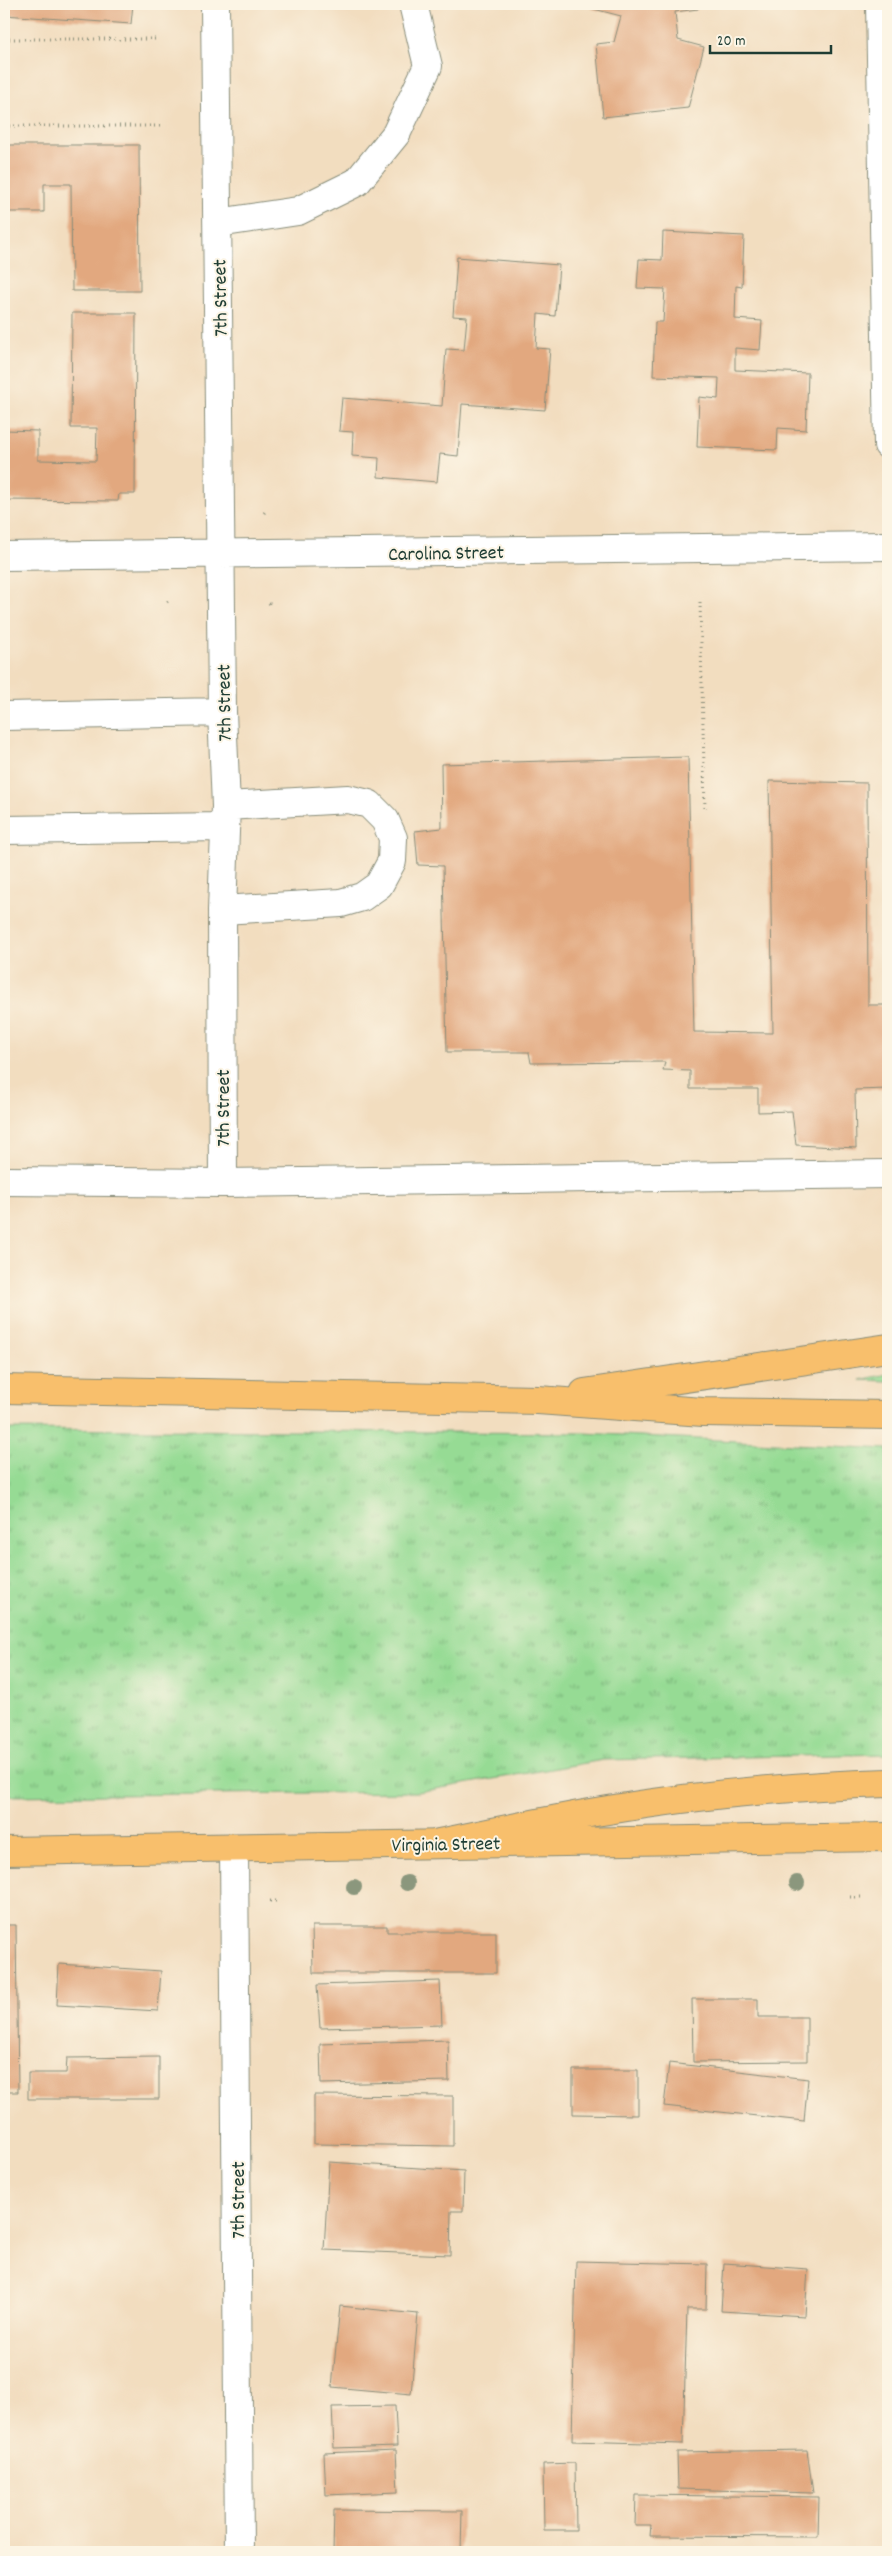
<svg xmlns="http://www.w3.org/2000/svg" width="892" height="2556" viewBox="0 0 892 2556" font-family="Dekko,sans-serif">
<defs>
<pattern id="grass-tufts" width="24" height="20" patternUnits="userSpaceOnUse" patternTransform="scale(1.25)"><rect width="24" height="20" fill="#96db94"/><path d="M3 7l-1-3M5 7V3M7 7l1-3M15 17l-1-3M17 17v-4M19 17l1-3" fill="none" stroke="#7ab37a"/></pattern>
</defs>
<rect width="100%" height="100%" fill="#fcf5e5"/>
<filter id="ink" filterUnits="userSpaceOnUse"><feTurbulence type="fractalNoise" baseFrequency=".02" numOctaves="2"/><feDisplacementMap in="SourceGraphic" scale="10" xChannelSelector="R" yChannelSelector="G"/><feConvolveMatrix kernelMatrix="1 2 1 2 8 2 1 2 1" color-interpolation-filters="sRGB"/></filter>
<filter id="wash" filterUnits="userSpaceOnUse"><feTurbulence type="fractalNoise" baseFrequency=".0096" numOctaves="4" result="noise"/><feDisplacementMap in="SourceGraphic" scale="20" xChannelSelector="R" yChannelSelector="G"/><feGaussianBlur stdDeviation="1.12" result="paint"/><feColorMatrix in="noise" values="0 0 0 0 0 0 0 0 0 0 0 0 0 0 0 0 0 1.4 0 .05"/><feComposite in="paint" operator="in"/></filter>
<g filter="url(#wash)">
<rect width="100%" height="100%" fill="#f2ddbf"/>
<!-- grass -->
<path fill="url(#grass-tufts)" stroke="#5a8c64" d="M 888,1374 L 888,1381 L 860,1380 Z
M 4,1429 L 584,1433 L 888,1449 L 888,1754 L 603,1760 L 418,1792 L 4,1796 Z"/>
<g id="blocks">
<!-- building -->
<path fill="#e2a87f" d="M 4,4 L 133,4 L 131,24 L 4,15 Z
M 591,4 L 700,4 L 698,9 L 675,12 L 678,40 L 704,47 L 688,108 L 603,117 L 596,44 L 614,42 L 621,16 L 590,8 Z
M 4,145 L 139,145 L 140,291 L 72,291 L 71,184 L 44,184 L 44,212 L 4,212 Z
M 663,232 L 744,236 L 742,287 L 736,286 L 735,319 L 762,321 L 760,350 L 735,348 L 735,370 L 808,373 L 806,430 L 778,428 L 777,450 L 697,447 L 699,397 L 718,399 L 719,378 L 653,376 L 655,322 L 663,322 L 665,289 L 637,288 L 639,259 L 662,260 Z
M 457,257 L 559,265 L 555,316 L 538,314 L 536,348 L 550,349 L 545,410 L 462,404 L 458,456 L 440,454 L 437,482 L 378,477 L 379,458 L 352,456 L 353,432 L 339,431 L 342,398 L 442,406 L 446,349 L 464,350 L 467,317 L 453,316 Z
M 72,313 L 136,313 L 135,494 L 119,494 L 118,501 L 4,500 L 4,430 L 38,431 L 38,460 L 96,461 L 97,428 L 71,428 Z
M 688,757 L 694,1032 L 773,1033 L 769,781 L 867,783 L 868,1005 L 888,1005 L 888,1089 L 855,1090 L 856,1148 L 796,1145 L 792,1111 L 758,1112 L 758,1089 L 690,1089 L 690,1071 L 663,1070 L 665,1062 L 531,1063 L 529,1052 L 447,1052 L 443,866 L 418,865 L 415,831 L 442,828 L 441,764 Z
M 4,1925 L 16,1925 L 18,2092 L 4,2092 Z
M 312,1926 L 387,1926 L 387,1932 L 496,1932 L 496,1973 L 313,1973 Z
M 59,1964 L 161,1971 L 158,2011 L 57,2005 Z
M 440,1981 L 442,2025 L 320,2028 L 317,1985 Z
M 692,1999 L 758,1999 L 758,2017 L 807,2017 L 807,2061 L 693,2062 Z
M 448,2040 L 449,2081 L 321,2084 L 320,2044 Z
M 159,2057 L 159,2099 L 28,2099 L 28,2073 L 66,2073 L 67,2058 Z
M 669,2063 L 808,2079 L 804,2121 L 664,2106 Z
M 573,2070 L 638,2070 L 638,2115 L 573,2114 Z
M 314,2095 L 453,2096 L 453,2146 L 314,2144 Z
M 329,2162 L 464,2171 L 463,2211 L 451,2211 L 450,2255 L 324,2250 Z
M 576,2261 L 707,2264 L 706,2309 L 687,2309 L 683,2444 L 572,2441 Z
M 724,2263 L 808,2269 L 805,2316 L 721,2311 Z
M 340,2306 L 418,2314 L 411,2394 L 332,2387 Z
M 395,2406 L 397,2446 L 334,2448 L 332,2407 Z
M 396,2450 L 398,2492 L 326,2495 L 324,2453 Z
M 807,2450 L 813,2493 L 678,2489 L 677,2452 Z
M 575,2463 L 576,2530 L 544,2530 L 543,2464 Z
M 636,2495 L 819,2497 L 818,2537 L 650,2536 L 651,2525 L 635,2525 Z
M 334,2510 L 462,2511 L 461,2552 L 333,2552 Z"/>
</g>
</g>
<g filter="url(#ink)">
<use href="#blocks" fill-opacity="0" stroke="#888d7a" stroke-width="1"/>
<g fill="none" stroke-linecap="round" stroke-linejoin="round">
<defs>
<path id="minor" d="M 215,4 L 222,712 L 226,806 L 222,910 L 223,1183
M 880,4 L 888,445
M 218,223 L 298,211 L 357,182 L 396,134 L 428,66 L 413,4
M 4,556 L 888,546
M 4,716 L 222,712
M 4,830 L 224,827
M 222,910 L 341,903 L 362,897 L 379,885 L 392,861 L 393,838 L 385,820 L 369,804 L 348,799 L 226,806
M 4,1181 L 223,1183 L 888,1174
M 234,1848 L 239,2552"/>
<path id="major" d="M 4,1851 L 888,1837"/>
<path id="highway" d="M 4,1389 L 538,1400 L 703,1412 L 888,1415
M 584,1393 L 888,1348
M 439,1843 C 493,1832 548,1820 602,1811 C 696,1795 793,1786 888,1783"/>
</defs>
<!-- minor casing -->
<use href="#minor" stroke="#888d7a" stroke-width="30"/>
<!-- major casing -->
<use href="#major" stroke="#888d7a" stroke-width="30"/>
<!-- highway casing -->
<use href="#highway" stroke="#888d7a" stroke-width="30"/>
<!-- path -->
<path stroke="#888d7a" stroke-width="3" stroke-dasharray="1 4" stroke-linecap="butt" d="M 4,39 L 159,39
M 4,126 L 160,126
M 264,513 L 267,509
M 167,602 L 170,600
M 700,602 L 705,810
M 269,603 L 271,606
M 850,1897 L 863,1897
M 270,1901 L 279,1901"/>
<!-- minor -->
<use href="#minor" stroke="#fff" stroke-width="28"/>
<!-- major -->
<use href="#major" stroke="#f8bf6c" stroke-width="28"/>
<!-- highway -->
<use href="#highway" stroke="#f8bf6c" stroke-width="28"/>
</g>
<!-- trees -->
<g fill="#8b977d">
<circle cx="407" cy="1883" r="8"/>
<circle cx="797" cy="1883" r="8"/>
<circle cx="354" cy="1887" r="8"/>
</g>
</g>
<g text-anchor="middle" stroke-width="4" stroke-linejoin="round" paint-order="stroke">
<!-- street labels -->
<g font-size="20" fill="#1f3d34" stroke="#fcf5e5">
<text transform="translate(219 298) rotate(-91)" y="7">7th Street</text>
<text transform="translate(446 552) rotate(-1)" y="7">Carolina Street</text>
<text transform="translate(223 703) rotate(-91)" y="7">7th Street</text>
<text transform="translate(222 1108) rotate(-90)" y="7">7th Street</text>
<text transform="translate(446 1843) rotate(-1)" y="7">Virginia Street</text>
<text transform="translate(237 2200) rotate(-90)" y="7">7th Street</text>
</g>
</g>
<!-- margin -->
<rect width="892" height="2556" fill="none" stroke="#fcf5e5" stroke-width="20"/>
<!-- scale -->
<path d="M710 45v8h121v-8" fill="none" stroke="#1f3d34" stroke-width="2.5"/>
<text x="717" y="45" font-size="15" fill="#1f3d34" stroke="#fcf5e5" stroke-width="4" paint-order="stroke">20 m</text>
</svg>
